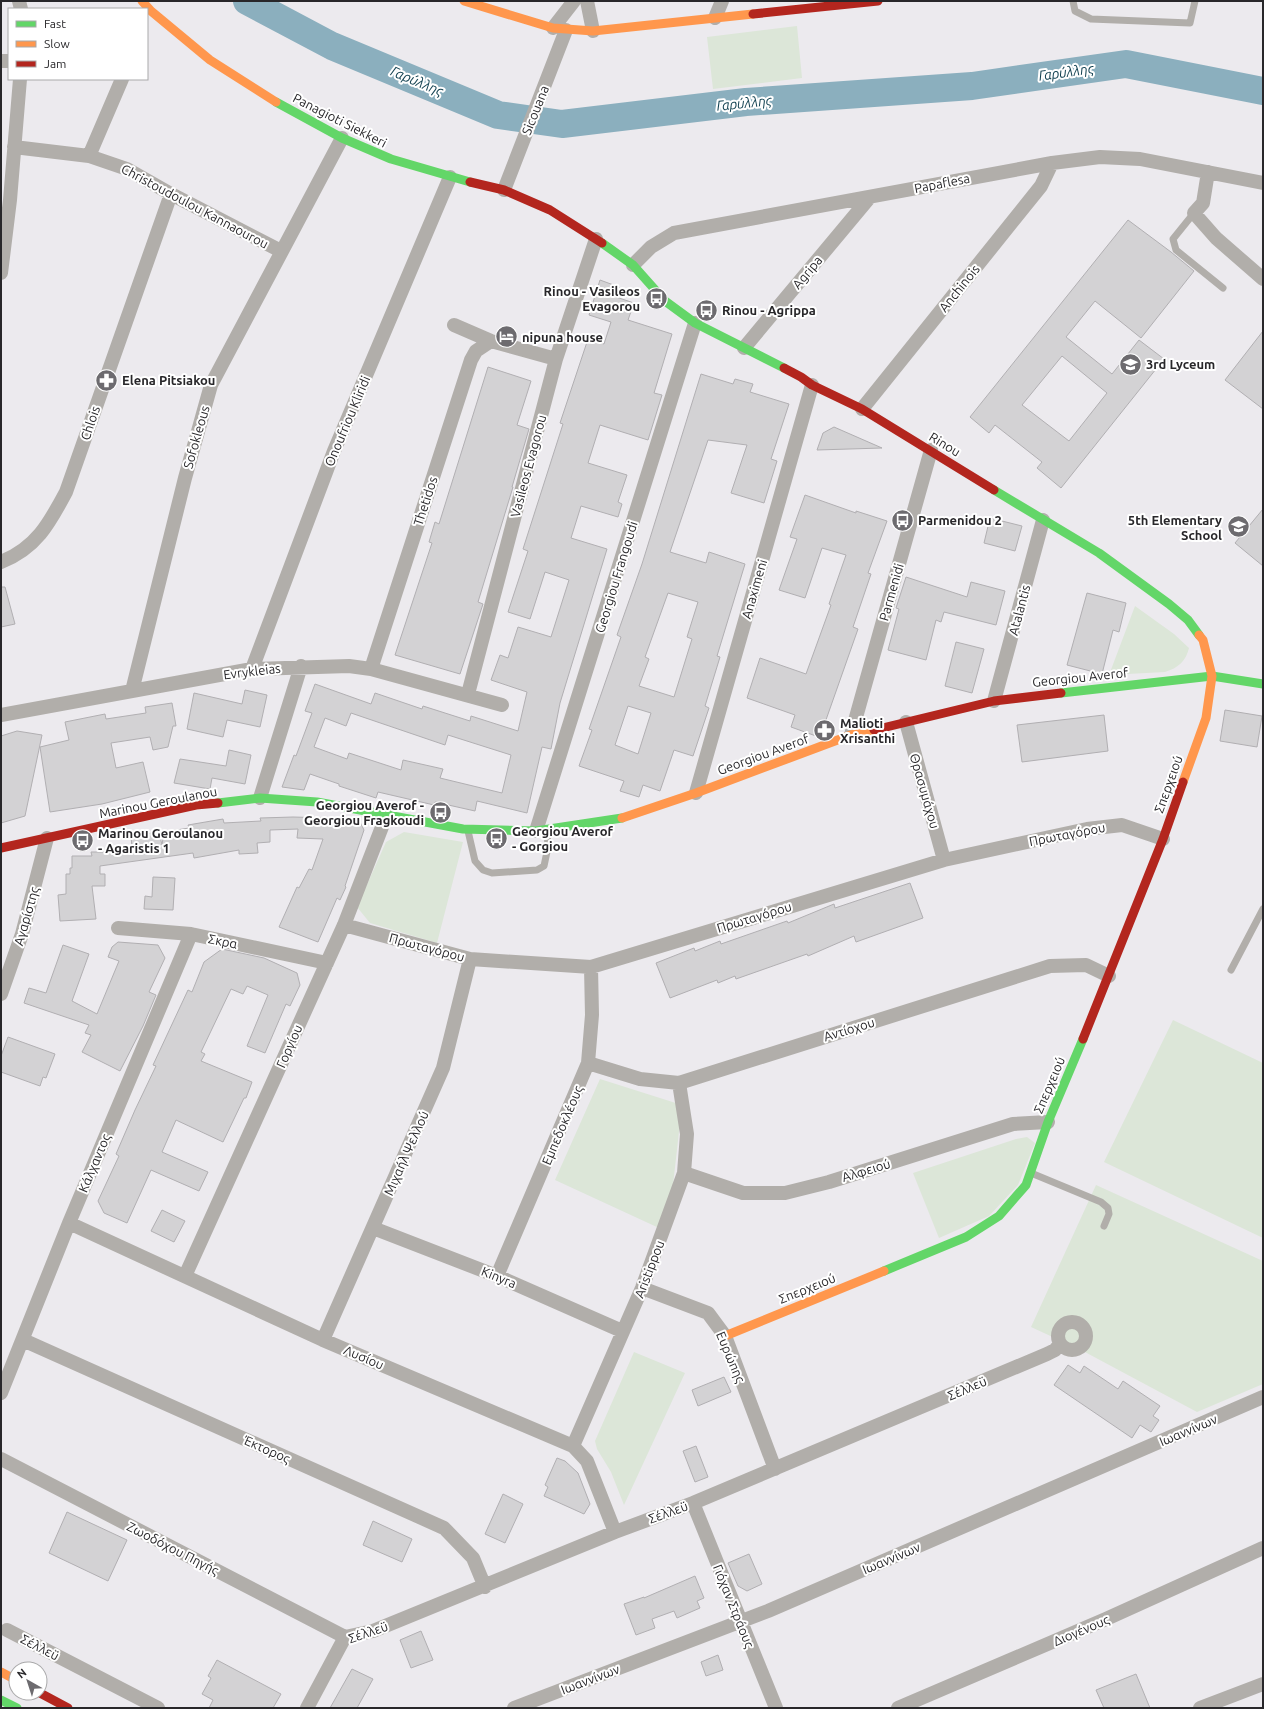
<svg xmlns="http://www.w3.org/2000/svg" width="1264" height="1709" viewBox="0 0 1264 1709" font-family="Ubuntu,sans-serif">
<rect width="100%" height="100%" fill="#eceaee"/>
<!-- green -->
<path fill="#dce6d8" d="M 797,26 L 802,78 L 713,89 L 707,37 Z
M 1135,606 L 1174,634 L 1189,648 C 1186,661 1178,668 1165,672 L 1109,675 Z
M 404,832 L 463,842 L 437,943 L 370,923 L 357,907 L 386,842 Z
M 1173,1020 L 1263,1063 L 1263,1238 L 1104,1162 Z
M 600,1079 L 682,1105 L 673,1185 L 659,1228 L 555,1180 Z
M 1027,1137 L 1035,1143 L 1018,1185 L 989,1216 L 939,1238 L 913,1173 L 1016,1139 Z
M 1096,1185 L 1263,1261 L 1263,1384 L 1197,1412 L 1083,1351 L 1031,1327 Z
M 634,1352 L 685,1373 L 624,1505 L 611,1472 L 597,1449 L 595,1441 Z"/>
<g fill="none" stroke-linecap="round" stroke-linejoin="round">
<!-- river -->
<path stroke="#8bafbe" stroke-width="28" d="M 247,1 L 332,46 L 498,115 L 562,124 L 746,102 L 972,86 L 1126,64 L 1263,91"/>
</g>
<!-- building -->
<path fill="#d3d2d4" stroke="#b1afb2" fill-rule="evenodd" d="M 1128,220 L 1171,252 L 1194,271 L 1141,338 L 1095,301 L 1066,337 L 1112,374 L 1139,340 L 1164,359 L 1061,488 L 1037,468 L 1042,462 L 995,425 L 989,433 L 970,417 ZM 1062,356 L 1107,393 L 1069,441 L 1022,405 Z
M 600,280 L 619,287 L 616,297 L 634,303 L 628,320 L 672,334 L 654,393 L 662,395 L 648,440 L 600,425 L 588,463 L 627,475 L 618,502 L 622,504 L 618,517 L 581,506 L 571,538 L 607,549 L 560,703 L 551,749 L 542,747 L 527,813 L 477,801 L 475,811 L 435,802 L 434,805 L 378,792 L 376,798 L 339,786 L 339,784 L 310,774 L 304,790 L 282,787 L 294,755 L 296,756 L 312,713 L 305,711 L 315,684 L 371,704 L 375,693 L 422,709 L 423,706 L 470,721 L 471,716 L 518,731 L 527,692 L 491,680 L 500,655 L 508,658 L 518,627 L 551,637 L 569,580 L 545,572 L 530,619 L 508,612 L 528,551 L 523,549 L 563,424 L 560,423 L 588,339 L 604,344 L 611,322 L 589,315 ZM 351,713 L 445,745 L 448,735 L 511,755 L 502,793 L 440,778 L 443,769 L 403,760 L 401,770 L 349,753 L 347,759 L 314,747 L 325,718 L 346,726 Z
M 1263,331 L 1263,409 L 1225,380 Z
M 488,367 L 531,381 L 517,425 L 529,429 L 512,487 L 513,487 L 478,602 L 483,604 L 460,674 L 395,655 L 432,543 L 429,542 L 435,522 L 439,524 Z
M 701,374 L 733,384 L 735,379 L 753,384 L 750,392 L 789,404 L 771,459 L 777,461 L 764,503 L 731,493 L 747,445 L 708,440 L 670,552 L 706,563 L 709,552 L 745,564 L 717,656 L 720,657 L 705,706 L 709,708 L 693,756 L 674,750 L 660,791 L 643,785 L 639,797 L 620,791 L 624,781 L 579,766 L 592,730 L 589,729 L 621,637 L 617,635 L 642,564 ZM 668,593 L 698,602 L 687,637 L 692,639 L 674,697 L 639,686 L 649,659 L 645,657 ZM 628,706 L 651,713 L 638,754 L 615,745 Z
M 834,427 L 882,448 L 817,450 L 823,433 Z
M 805,495 L 856,513 L 856,511 L 887,521 L 868,573 L 871,574 L 853,627 L 858,629 L 821,734 L 816,736 L 791,727 L 795,715 L 747,698 L 760,658 L 806,674 L 831,605 L 829,604 L 846,555 L 822,548 L 805,598 L 779,590 L 797,539 L 790,537 Z
M 1263,509 L 1263,566 L 1235,543 Z
M 990,518 L 1022,526 L 1015,551 L 984,543 Z
M 906,577 L 967,597 L 971,582 L 1005,591 L 996,625 L 944,612 L 941,622 L 936,620 L 926,660 L 888,650 L 899,609 L 896,608 Z
M 1,587 L 5,587 L 15,624 L 1,627 Z
M 1087,593 L 1126,603 L 1119,632 L 1113,630 L 1102,674 L 1067,665 Z
M 956,642 L 984,649 L 972,693 L 945,686 Z
M 245,690 L 267,695 L 260,727 L 227,720 L 223,737 L 187,729 L 194,693 L 242,704 Z
M 172,703 L 176,726 L 173,726 L 168,747 L 153,750 L 150,737 L 111,743 L 116,768 L 143,762 L 150,792 L 102,804 L 50,812 L 40,747 L 69,740 L 65,722 L 105,714 L 106,719 L 146,713 L 145,707 Z
M 1225,710 L 1262,716 L 1257,747 L 1220,741 Z
M 1104,715 L 1108,751 L 1022,762 L 1017,725 Z
M 17,731 L 42,735 L 25,816 L 1,823 L 1,736 Z
M 229,750 L 251,755 L 245,784 L 212,778 L 210,789 L 174,783 L 180,759 L 226,766 Z
M 293,817 L 328,818 L 360,822 L 364,830 L 345,886 L 346,887 L 340,900 L 337,898 L 318,942 L 279,927 L 297,887 L 299,888 L 309,869 L 312,870 L 323,839 L 297,838 L 298,829 L 270,830 L 270,842 L 257,843 L 258,853 L 239,854 L 239,850 L 194,858 L 193,853 L 100,866 L 100,874 L 105,874 L 105,886 L 92,886 L 96,919 L 60,921 L 58,895 L 66,894 L 66,874 L 70,874 L 70,868 L 72,868 L 72,856 L 92,856 L 91,852 L 108,852 L 108,848 L 132,848 L 131,836 L 159,832 L 162,845 L 164,832 L 189,828 L 188,825 L 223,819 L 224,823 L 261,821 L 260,818 Z
M 153,877 L 175,878 L 173,910 L 144,909 L 145,896 L 152,897 Z
M 910,883 L 923,918 L 856,942 L 854,936 L 808,956 L 807,954 L 736,979 L 735,976 L 718,983 L 717,980 L 670,998 L 656,963 L 694,948 L 695,951 L 720,941 L 721,944 L 787,921 L 788,923 L 834,904 L 835,908 Z
M 118,942 L 158,945 L 165,958 L 149,992 L 156,995 L 143,1026 L 120,1071 L 82,1052 L 91,1035 L 85,1033 L 89,1025 L 24,1003 L 29,988 L 46,993 L 63,945 L 89,954 L 72,1001 L 97,1014 L 119,961 L 108,957 L 112,947 Z
M 222,949 L 264,958 L 297,973 L 300,985 L 290,1006 L 286,1004 L 265,1053 L 247,1046 L 268,995 L 247,986 L 243,994 L 231,989 L 201,1052 L 205,1054 L 201,1061 L 252,1082 L 246,1098 L 244,1098 L 223,1142 L 176,1120 L 162,1152 L 208,1172 L 199,1191 L 151,1170 L 127,1223 L 104,1213 L 98,1201 L 119,1156 L 116,1154 L 135,1110 L 156,1066 L 153,1065 L 188,990 L 192,992 L 204,962 Z
M 8,1037 L 55,1054 L 46,1078 L 43,1077 L 40,1086 L 1,1072 L 1,1056 Z
M 162,1210 L 185,1221 L 174,1242 L 151,1231 Z
M 1068,1365 L 1080,1373 L 1084,1366 L 1118,1389 L 1123,1381 L 1160,1406 L 1153,1416 L 1159,1420 L 1151,1432 L 1140,1425 L 1132,1438 L 1054,1385 Z
M 724,1377 L 731,1392 L 698,1406 L 692,1390 Z
M 696,1446 L 708,1477 L 695,1482 L 683,1451 Z
M 557,1458 L 565,1461 L 578,1473 L 590,1504 L 584,1514 L 544,1496 L 548,1487 L 545,1485 Z
M 503,1494 L 523,1504 L 505,1543 L 485,1534 Z
M 67,1512 L 127,1540 L 108,1581 L 49,1553 Z
M 373,1521 L 412,1539 L 402,1562 L 363,1545 Z
M 749,1554 L 762,1584 L 747,1591 L 738,1586 L 728,1563 Z
M 695,1576 L 704,1598 L 697,1601 L 700,1608 L 677,1618 L 674,1611 L 652,1619 L 655,1628 L 636,1635 L 624,1604 L 644,1597 L 644,1598 Z
M 421,1631 L 433,1660 L 411,1668 L 400,1640 Z
M 718,1655 L 723,1670 L 706,1676 L 701,1662 Z
M 217,1660 L 281,1694 L 273,1708 L 209,1708 L 213,1700 L 202,1694 L 211,1678 L 208,1676 Z
M 352,1669 L 373,1679 L 357,1708 L 330,1708 Z
M 1136,1674 L 1150,1708 L 1104,1708 L 1096,1690 Z"/>
<g fill="none" stroke-linecap="round" stroke-linejoin="round">
<!-- lane -->
<path stroke="#b1aeaa" stroke-width="7" d="M 1073,1 L 1075,11 L 1091,19 L 1190,23 L 1195,1
M 1194,213 L 1173,239 L 1176,250 L 1223,288
M 468,831 L 475,861 L 483,870 L 492,873 L 537,870 L 544,866 L 548,847 L 547,830
M 1231,970 L 1263,909
M 1031,1173 L 1101,1202 L 1108,1208 L 1109,1214 L 1104,1226"/>
<!-- street -->
<path stroke="#b1aeaa" stroke-width="14" d="M 19,1 L 21,9
M 587,1 L 593,31
M 715,18 L 722,1
M 553,28 L 574,1
M 1,61 L 9,61
M 14,147 L 89,156 L 127,169 L 171,194 L 281,251
M 89,156 L 122,79
M 1208,172 L 1203,203 L 1194,213 L 1216,238 L 1263,279
M 504,190 L 566,30
M 633,265 L 651,247 L 674,233 L 1052,163 L 1100,157 L 1140,159 L 1263,183
M 1,273 L 10,200 L 20,79
M 454,325 L 491,341 L 556,359
M 744,348 L 870,197
M 862,409 L 1041,186 L 1052,163
M 1,562 C 36,548 49,524 66,492 L 171,194
M 252,669 L 334,451 L 450,177
M 371,669 L 471,360 L 476,351 L 491,341
M 132,691 L 185,478 L 211,385 L 342,138
M 468,694 L 556,359 L 596,239
M 994,701 L 1043,520
M 1,715 L 252,669 L 349,666 L 371,669 L 502,705
M 906,722 L 944,860
M 851,735 L 931,450
M 696,793 L 812,385
M 260,798 L 301,666
M 536,831 L 695,323
M 344,925 L 470,959 L 591,967 L 944,860 L 1087,829 L 1122,825 L 1163,839
M 118,928 L 191,934 L 327,963
M 1,994 L 22,934 L 47,838
M 588,1063 L 640,1079 L 679,1083 L 1050,966 L 1086,965 L 1109,976
M 684,1173 L 743,1193 L 785,1193 L 829,1182 L 1013,1124 L 1048,1122
M 69,1223 L 323,1340 L 573,1446 L 587,1461 L 615,1532
M 373,1228 L 497,1276 L 622,1331
M 185,1276 L 344,925 L 387,814
M 497,1276 L 588,1063 L 592,1015 L 591,967
M 642,1288 L 708,1313 L 725,1336 L 775,1469
M1058 1336a14 14 0 1 1 28 0a14 14 0 1 1-28 0Z
M 23,1340 L 444,1528 L 473,1558 L 485,1587
M 323,1340 L 443,1068 L 470,959
M 1,1393 L 69,1223 L 191,934
M 573,1446 L 642,1288 L 684,1173 L 687,1134 L 679,1083
M 1,1459 L 345,1637
M 693,1503 L 776,1708
M 7,1630 L 158,1708
M 307,1708 L 345,1637 L 373,1631 L 615,1532 L 693,1503 L 1047,1354 L 1055,1350 L 1060,1344
M 514,1708 L 768,1611 L 1263,1397
M 898,1708 L 1106,1619 L 1263,1548
M 1200,1708 L 1263,1684"/>
<!-- fast -->
<path stroke="#63d668" stroke-width="9" d="M 276,102 L 342,138 L 391,159 L 470,182
M 602,243 L 633,265 L 665,301 L 695,323 L 784,368
M 994,490 L 1099,553 L 1169,604 L 1188,620 L 1199,635
M 1061,693 L 1212,676 L 1263,684
M 218,803 L 260,798 L 317,802 L 463,829 L 536,831 L 622,818
M 884,1271 L 966,1237 L 999,1216 L 1026,1185 L 1048,1122 L 1083,1039
M 1,1700 L 17,1708"/>
<!-- slow -->
<path stroke="#ff974d" stroke-width="9" d="M 142,1 L 151,11 L 210,60 L 276,102
M 464,1 L 553,28 L 593,31 L 753,14
M 1183,782 L 1206,718 L 1212,676 L 1203,640 L 1199,635
M 622,818 L 696,793 L 851,735 L 874,730
M 725,1336 L 884,1271
M 1,1672 L 16,1680"/>
<!-- jam -->
<path stroke="#b3261e" stroke-width="9" d="M 753,14 L 878,1
M 470,182 L 504,190 L 550,210 L 602,243
M 784,368 L 801,377 L 812,385 L 862,409 L 994,490
M 874,730 L 994,701 L 1061,693
M 1,848 L 196,805 L 218,803
M 1083,1039 L 1163,839 L 1183,782
M 40,1693 L 68,1708"/>
</g>
<!-- icons -->
<defs>
<symbol id="bus-disc" viewBox="-11 -11 22 22"><circle r="9.5" fill="#6d6b6f" stroke="#fff"/><path d="M-5-6H5V4H4V6H2V4H-2V6H-4V4H-5ZM-3.5-4V0h7V-4ZM-3.5 1.2v1.5H-2V1.2ZM2 1.2v1.5H3.5V1.2Z" fill="#fff"/></symbol>
<symbol id="hotel-disc" viewBox="-11 -11 22 22"><circle r="9.5" fill="#6d6b6f" stroke="#fff"/><path d="M-6-4.5h1.5V1H6V5H4.5V3h-9V5H-6ZM-4 0a1.8 1.8 0 1 1 3.6 0ZM.5 0V-2.5h3Q6-2.5 6 0Z" fill="#fff"/></symbol>
<symbol id="school-disc" viewBox="-11 -11 22 22"><circle r="9.5" fill="#6d6b6f" stroke="#fff"/><path d="M0-5L7-2L0 1L-7-2ZM-4 1L0 2.5L4 1V4Q0 6-4 4Z" fill="#fff"/></symbol>
<symbol id="pharmacy-disc" viewBox="-11 -11 22 22"><circle r="9.5" fill="#6d6b6f" stroke="#fff"/><path d="M-2-6h4v4h4v4h-4v4h-4v-4h-4v-4h4Z" fill="#fff"/></symbol>
</defs>
<g fill-rule="evenodd">
<use href="#bus-disc" x="644" y="286" width="25" height="25"/>
<use href="#bus-disc" x="694" y="298" width="25" height="25"/>
<use href="#hotel-disc" x="494" y="324" width="25" height="25"/>
<use href="#school-disc" x="1118" y="352" width="25" height="25"/>
<use href="#pharmacy-disc" x="94" y="368" width="25" height="25"/>
<use href="#bus-disc" x="890" y="508" width="25" height="25"/>
<use href="#school-disc" x="1226" y="514" width="25" height="25"/>
<use href="#pharmacy-disc" x="812" y="718" width="25" height="25"/>
<use href="#bus-disc" x="428" y="800" width="25" height="25"/>
<use href="#bus-disc" x="484" y="826" width="25" height="25"/>
<use href="#bus-disc" x="70" y="828" width="25" height="25"/>
</g>
<g text-anchor="middle" stroke-width="4" stroke-linejoin="round" paint-order="stroke">
<!-- street labels -->
<g font-size="13" fill="#28272a" stroke="#fff">
<text transform="translate(535 110) rotate(-68)" y="5">Sicouana</text>
<text transform="translate(340 120) rotate(27)" y="5">Panagioti Siekkeri</text>
<text transform="translate(942 183) rotate(-11)" y="5">Papaflesa</text>
<text transform="translate(195 206) rotate(28)" y="5">Christoudoulou Kannaourou</text>
<text transform="translate(807 272) rotate(-50)" y="5">Agripa</text>
<text transform="translate(959 288) rotate(-51)" y="5">Anchinois</text>
<text transform="translate(347 421) rotate(-67)" y="5">Onoufriou Kliridi</text>
<text transform="translate(90 423) rotate(-71)" y="5">Chlois</text>
<text transform="translate(196 437) rotate(-74)" y="5">Sofokleous</text>
<text transform="translate(945 444) rotate(31)" y="5">Rinou</text>
<text transform="translate(528 466) rotate(-75)" y="5">Vasileos Evagorou</text>
<text transform="translate(425 501) rotate(-72)" y="5">Thetidos</text>
<text transform="translate(616 577) rotate(-73)" y="5">Georgiou Frangoudi</text>
<text transform="translate(754 589) rotate(-74)" y="5">Anaximeni</text>
<text transform="translate(891 592) rotate(-74)" y="5">Parmenidi</text>
<text transform="translate(1019 610) rotate(-75)" y="5">Atalantis</text>
<text transform="translate(252 671) rotate(-7)" y="5">Evrykleias</text>
<text transform="translate(1080 677) rotate(-6)" y="5">Georgiou Averof</text>
<text transform="translate(763 754) rotate(-20)" y="5">Georgiou Averof</text>
<text transform="translate(1168 784) rotate(-70)" y="5">Σπερχειού</text>
<text transform="translate(925 791) rotate(74)" y="5">Θρασυμάχου</text>
<text transform="translate(158 802) rotate(-11)" y="5">Marinou Geroulanou</text>
<text transform="translate(1067 834) rotate(-11)" y="5">Πρωταγόρου</text>
<text transform="translate(26 916) rotate(-74)" y="5">Αγαρίστης</text>
<text transform="translate(754 917) rotate(-17)" y="5">Πρωταγόρου</text>
<text transform="translate(223 941) rotate(11)" y="5">Σκρα</text>
<text transform="translate(427 947) rotate(15)" y="5">Πρωταγόρου</text>
<text transform="translate(849 1029) rotate(-17)" y="5">Αντίοχου</text>
<text transform="translate(289 1046) rotate(-66)" y="5">Γοργίου</text>
<text transform="translate(1049 1085) rotate(-67)" y="5">Σπερχειού</text>
<text transform="translate(562 1125) rotate(-67)" y="5">Εμπεδοκλέους</text>
<text transform="translate(406 1153) rotate(-66)" y="5">Μιχαήλ Ψελλού</text>
<text transform="translate(94 1163) rotate(-67)" y="5">Κάλχαντος</text>
<text transform="translate(866 1170) rotate(-17)" y="5">Αλφειού</text>
<text transform="translate(649 1269) rotate(-69)" y="5">Aristippou</text>
<text transform="translate(499 1277) rotate(22)" y="5">Kinyra</text>
<text transform="translate(807 1288) rotate(-22)" y="5">Σπερχειού</text>
<text transform="translate(364 1357) rotate(23)" y="5">Λυσίου</text>
<text transform="translate(731 1357) rotate(67)" y="5">Ευρώπης</text>
<text transform="translate(967 1388) rotate(-23)" y="5">Σέλλεϋ</text>
<text transform="translate(1188 1430) rotate(-23)" y="5">Ιωαννίνων</text>
<text transform="translate(267 1449) rotate(24)" y="5">Έκτορος</text>
<text transform="translate(668 1512) rotate(-20)" y="5">Σέλλεϋ</text>
<text transform="translate(173 1548) rotate(27)" y="5">Ζωοδόχου Πηγής</text>
<text transform="translate(891 1558) rotate(-23)" y="5">Ιωαννίνων</text>
<text transform="translate(734 1606) rotate(68)" y="5">Γιόχαν Στράους</text>
<text transform="translate(1081 1630) rotate(-23)" y="5">Διογένους</text>
<text transform="translate(368 1632) rotate(-19)" y="5">Σέλλεϋ</text>
<text transform="translate(40 1647) rotate(27)" y="5">Σέλλεϋ</text>
<text transform="translate(590 1679) rotate(-21)" y="5">Ιωαννίνων</text>
</g>
<!-- poi labels -->
<g font-size="13" font-weight="bold" fill="#28272a" stroke="#fff" text-anchor="start">
<text x="640" y="296" text-anchor="end">Rinou - Vasileos<tspan x="640" dy="15">Evagorou</tspan></text>
<text x="722" y="315">Rinou - Agrippa</text>
<text x="522" y="342">nipuna house</text>
<text x="1146" y="369">3rd Lyceum</text>
<text x="122" y="385">Elena Pitsiakou</text>
<text x="918" y="525">Parmenidou 2</text>
<text x="1222" y="525" text-anchor="end">5th Elementary<tspan x="1222" dy="15">School</tspan></text>
<text x="840" y="728">Malioti<tspan x="840" dy="15">Xrisanthi</tspan></text>
<text x="424" y="810" text-anchor="end">Georgiou Averof -<tspan x="424" dy="15">Georgiou Fragkoudi</tspan></text>
<text x="512" y="836">Georgiou Averof<tspan x="512" dy="15">- Gorgiou</tspan></text>
<text x="98" y="838">Marinou Geroulanou<tspan x="98" dy="15">- Agaristis 1</tspan></text>
</g>
<!-- water labels -->
<g font-size="14" font-style="italic" fill="#0e3e4e" stroke="#fff">
<text transform="translate(1066 72) rotate(-8)" y="5">Γαρύλλης</text>
<text transform="translate(417 81) rotate(23)" y="5">Γαρύλλης</text>
<text transform="translate(744 103) rotate(-6)" y="5">Γαρύλλης</text>
</g>
</g>
<!-- border -->
<rect width="1264" height="1709" fill="none" stroke="#28272a" stroke-width="4"/>
<!-- legend -->
<rect x="8" y="8" width="140" height="72" fill="#ffffff" stroke="#a9a9aa"/>
<rect x="16" y="21" width="20" height="6" fill="#63d668" stroke="#a9a9aa"/>
<text x="44" y="28" font-size="12" fill="#28272a">Fast</text>
<rect x="16" y="41" width="20" height="6" fill="#ff974d" stroke="#a9a9aa"/>
<text x="44" y="48" font-size="12" fill="#28272a">Slow</text>
<rect x="16" y="61" width="20" height="6" fill="#b3261e" stroke="#a9a9aa"/>
<text x="44" y="68" font-size="12" fill="#28272a">Jam</text>
<!-- north arrow -->
<g transform="translate(28 1681) rotate(321)"><circle r="19" fill="#ffffff" stroke="#a9a9aa"/>
<path d="M0-3L7 15L0 10L-7 15Z" fill="#6d6b6f"/>
<text y="-6" font-size="11" font-weight="bold" text-anchor="middle" fill="#28272a">N</text>
</g>
</svg>
